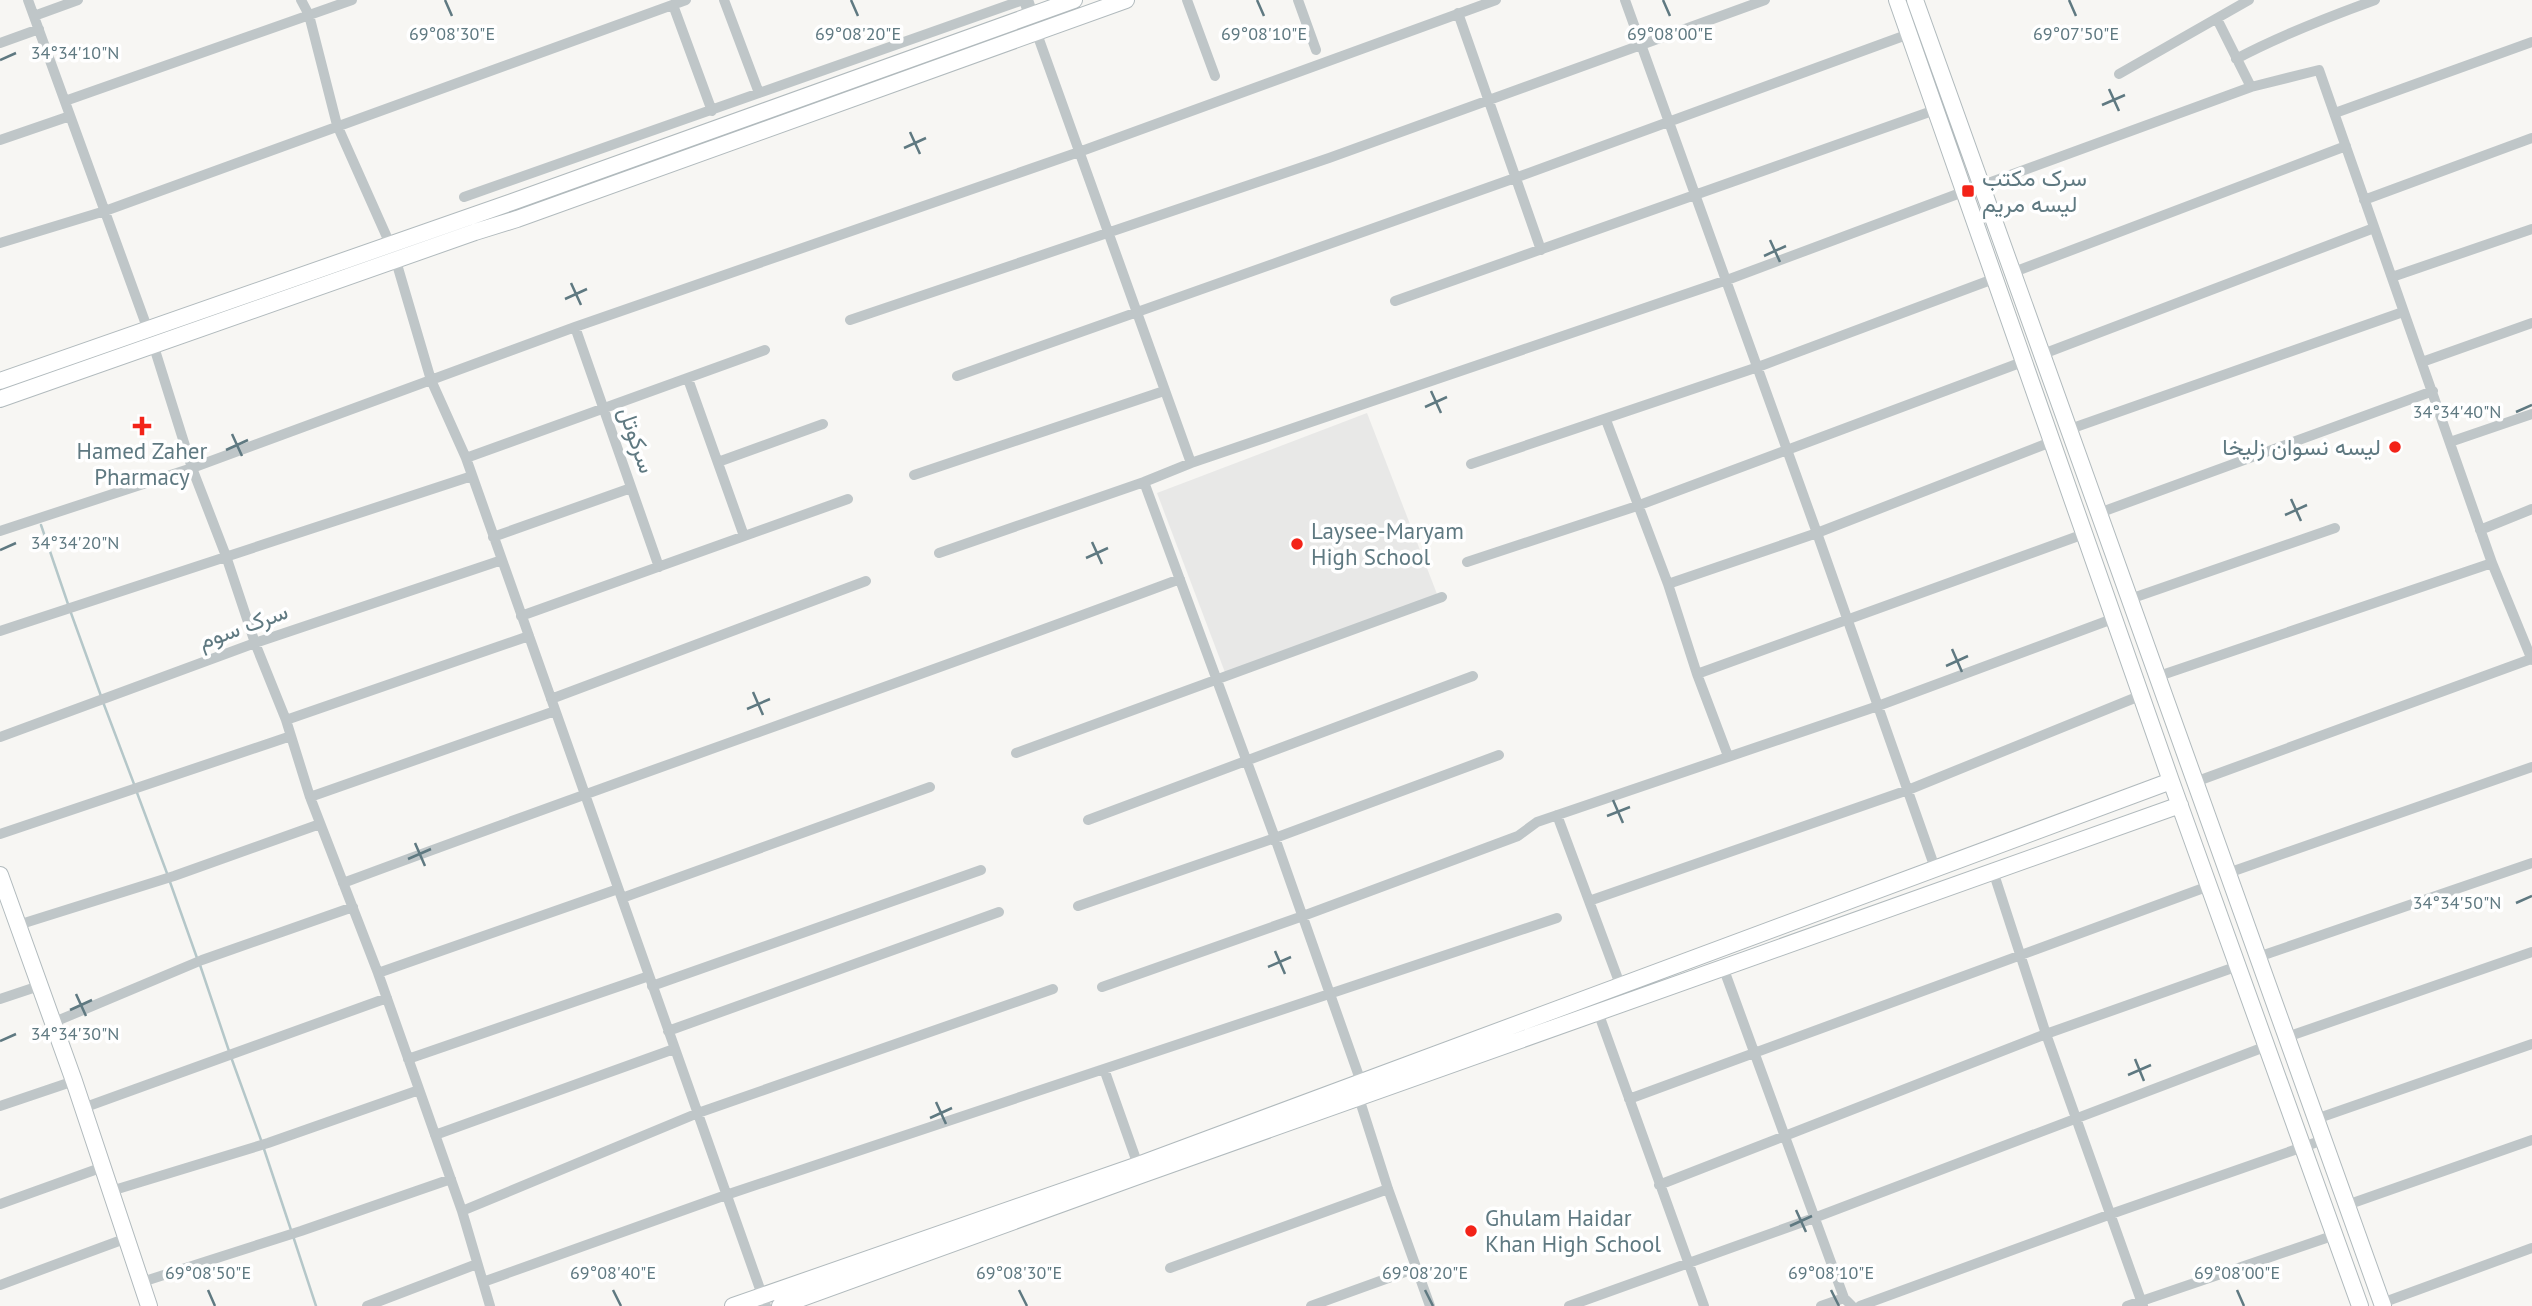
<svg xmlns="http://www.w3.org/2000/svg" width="2532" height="1306" viewBox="0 0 2532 1306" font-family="'PT Sans',Vazirmatn,sans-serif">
<rect width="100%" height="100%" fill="#f7f6f3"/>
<!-- built -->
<path fill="#e8e8e7" d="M 1367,413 L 1437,594 L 1226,675 L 1157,493 Z"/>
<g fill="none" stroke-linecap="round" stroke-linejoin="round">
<!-- stream -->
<path stroke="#b5c7c9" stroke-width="2.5" d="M 41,525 L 69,607
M 71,613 L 101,696
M 103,702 L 134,784
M 136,790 L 168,876
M 170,882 L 197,958
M 200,965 L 229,1051
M 231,1057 L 261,1140
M 263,1146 L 291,1230
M 293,1236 L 316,1306"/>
<defs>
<path id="secondary" d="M 1897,0 L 2171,781 L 2360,1306
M 1915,0 L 2383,1306
M 0,381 L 512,202 L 1074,0
M 0,399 L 475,232 L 517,219 L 1126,0
M 0,875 L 74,1081 L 149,1306
M 733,1306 L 1138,1165 L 2171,781
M 780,1306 L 1141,1175 L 2180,805"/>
</defs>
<!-- secondary casing -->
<use href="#secondary" stroke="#b1babd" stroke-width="18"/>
<!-- minor -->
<path stroke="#bfc6c8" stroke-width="10" d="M 28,0 L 148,330
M 301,0 L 309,15 L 337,125 L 390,244
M 724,0 L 759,93
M 1187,0 L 1215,76
M 1298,0 L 1316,50
M 1625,0 L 1817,533 L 1935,868
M 673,5 L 712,111
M 1458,13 L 1541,250
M 34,16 L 78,0
M 2217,19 L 2251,87
M 1036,31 L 1191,463
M 0,43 L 39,29
M 2236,59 C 2281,35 2328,17 2375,0
M 2119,74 L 2249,0
M 65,101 L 352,0
M 2335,113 L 2532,42
M 0,140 L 70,116
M 1983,185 L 2251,87 L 2319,70 L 2492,563 L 2532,660
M 464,197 L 1023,0
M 2364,200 L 2532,138
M 0,243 L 105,211 L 686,0
M 396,261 L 431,380 L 466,458 L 766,1306
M 2014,272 L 2346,146
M 2392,277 L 2532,229
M 1395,301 L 1935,110
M 850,320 L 1329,158 L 1765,0
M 575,327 L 659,567
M 154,347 L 192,468 L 226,556 L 255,643 L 286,720 L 310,797 L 378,973 L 462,1211 L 490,1306
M 2043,354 L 2374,228
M 2422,362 L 2532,323
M 957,376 L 1515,178 L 1909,34
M 688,379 L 744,536
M 1606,420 L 1668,584 L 1697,674 L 1728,756
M 2070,429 L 2403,312
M 2450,442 L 2532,414
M 466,458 L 765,350
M 718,462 L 823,424
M 1471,464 L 1758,367 L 1996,278
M 914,475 L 1164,391
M 1144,482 L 1275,838 L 1361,1082
M 2099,513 L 2433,391
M 2480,530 L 2532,509
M 0,531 L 192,468 L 575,327 L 1079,152 L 1496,0
M 493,537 L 631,488
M 939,553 L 1144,482 L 1191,463 L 1727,280 L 1963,192
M 1467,562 L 1637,506 L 2025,361
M 1668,584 L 1817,533 L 2051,442
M 2130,599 L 2335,528
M 521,616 L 848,499
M 0,631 L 472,476
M 1697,674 L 2084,534
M 2159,676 L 2492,563
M 551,699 L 866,581
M 286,720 L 529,636
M 0,737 L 255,643 L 502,560
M 1016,753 L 1442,597
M 2195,782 L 2531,659
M 310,797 L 555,711
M 1557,815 L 1621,987
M 1088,820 L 1473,676
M 0,834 L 291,736
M 1993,871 L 2046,1034 L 2143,1306
M 2228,873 L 2532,767
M 343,883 C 622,779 902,683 1180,579
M 622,898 L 930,787
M 1589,901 L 1908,790 L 2142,695
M 1078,906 L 1275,838 L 1499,755
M 18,925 L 174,876 L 320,824
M 2258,957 L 2532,863
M 1723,967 L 1844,1298 L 1852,1306
M 378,973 L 618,889
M 652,986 L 981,870
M 1102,987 L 1303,916 L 1518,836 L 1537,822 L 1878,706 L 2115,618
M 0,999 L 39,986
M 1598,1012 L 1704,1306
M 52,1023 L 202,960 L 353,907
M 668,1031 L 999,912
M 2287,1037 L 2532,952
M 408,1059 L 649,976
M 1104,1069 L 1138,1165
M 1359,1098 L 1388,1189 L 1430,1306
M 1629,1099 L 2209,886
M 0,1106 L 74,1081
M 83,1108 L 387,998
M 2316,1119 L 2532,1044
M 435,1135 L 674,1049
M 1659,1185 L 2046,1034 L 2238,966
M 111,1191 L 268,1143 L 419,1090
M 0,1204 L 103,1167
M 2347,1205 L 2532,1140
M 462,1211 L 698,1113 L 1053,989
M 1170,1268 L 1388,1189
M 142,1282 L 301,1231 L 451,1179
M 483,1282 L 726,1195 L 1557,918
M 0,1285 L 127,1238
M 2382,1303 L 2532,1248
M 367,1306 L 477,1264
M 1311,1306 L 1416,1268
M 1569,1306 L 1814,1218 L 2267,1046
M 1821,1306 L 1844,1298
M 1860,1306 L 2111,1214 L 2323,1140
M 2127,1306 L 2335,1235"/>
<!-- tertiary -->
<path stroke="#bfc6c8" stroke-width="14" d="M 1026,0 L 1031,15"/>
<!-- secondary -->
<use href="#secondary" stroke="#fff" stroke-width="16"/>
</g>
<!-- ticks -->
<path fill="none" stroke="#5f7981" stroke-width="2.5" d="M 445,0 L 452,16M 851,0 L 858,16M 1257,0 L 1264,16M 1663,0 L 1670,16M 2069,0 L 2076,16M 0,60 L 16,53M 2109,89 L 2119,111M 2102,105 L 2125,95M 910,132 L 920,154M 904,148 L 926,138M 1770,240 L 1780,262M 1764,256 L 1786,246M 571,283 L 581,305M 565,299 L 587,289M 1431,391 L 1441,413M 1425,407 L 1447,397M 2516,412 L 2532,405M 232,434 L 242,456M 226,450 L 248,440M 2291,499 L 2301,521M 2285,515 L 2307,505M 1092,542 L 1102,564M 0,550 L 16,543M 1086,558 L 1108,548M 1952,649 L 1962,672M 1946,666 L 1968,656M 753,692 L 763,715M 747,709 L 770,699M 1613,800 L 1623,823M 1607,816 L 1630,807M 415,843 L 425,866M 408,859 L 431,849M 2516,903 L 2532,896M 1275,951 L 1285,974M 1268,967 L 1291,957M 76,994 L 86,1016M 70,1010 L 92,1000M 0,1041 L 16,1034M 2135,1059 L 2144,1081M 2128,1075 L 2151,1065M 936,1102 L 946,1124M 930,1118 L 952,1108M 1796,1210 L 1806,1232M 1790,1226 L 1812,1216M 208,1290 L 215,1306M 613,1290 L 621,1306M 1019,1290 L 1027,1306M 1425,1290 L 1433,1306M 1831,1290 L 1839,1306M 2237,1290 L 2244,1306"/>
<!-- markers -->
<g fill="#f32318" stroke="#fff" stroke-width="2.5">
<rect x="1961" y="184" width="14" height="14" rx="3.5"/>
<path d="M138.5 415.5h7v7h7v7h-7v7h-7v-7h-7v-7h7z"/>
<circle cx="2395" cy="447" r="7"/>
<circle cx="1297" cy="544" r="7"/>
<circle cx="1471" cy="1231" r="7"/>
</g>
<g text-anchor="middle" stroke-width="7" stroke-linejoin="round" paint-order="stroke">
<!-- poi labels -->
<g font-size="23" fill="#5f7981" stroke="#fff" text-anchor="start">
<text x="1982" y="186">سرک مکتب<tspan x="1982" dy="26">لیسه مریم</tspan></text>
<text x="2381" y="455" text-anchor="end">لیسه نسوان زلیخا</text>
<text x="142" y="459" text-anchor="middle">Hamed Zaher<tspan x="142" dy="26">Pharmacy</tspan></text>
<text x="1311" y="539">Laysee-Maryam<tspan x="1311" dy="26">High School</tspan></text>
<text x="1485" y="1226">Ghulam Haidar<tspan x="1485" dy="26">Khan High School</tspan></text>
</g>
<!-- street labels -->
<g font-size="23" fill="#5f7981" stroke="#fff">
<text transform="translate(637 440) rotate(71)" y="8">سرکوتل</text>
<text transform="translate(243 626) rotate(-20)" y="8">سرک سوم</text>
</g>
</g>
<g font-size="18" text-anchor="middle" fill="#5f7981" stroke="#fff" stroke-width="7" stroke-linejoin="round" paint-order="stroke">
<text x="452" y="40">69°08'30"E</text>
<text x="858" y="40">69°08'20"E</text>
<text x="1264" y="40">69°08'10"E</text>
<text x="1670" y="40">69°08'00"E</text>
<text x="2076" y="40">69°07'50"E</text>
<text x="75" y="59">34°34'10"N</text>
<text x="2457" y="418">34°34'40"N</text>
<text x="75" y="549">34°34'20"N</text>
<text x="2457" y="909">34°34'50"N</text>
<text x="75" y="1040">34°34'30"N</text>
<text x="208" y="1279">69°08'50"E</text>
<text x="613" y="1279">69°08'40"E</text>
<text x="1019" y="1279">69°08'30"E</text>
<text x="1425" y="1279">69°08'20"E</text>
<text x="1831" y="1279">69°08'10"E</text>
<text x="2237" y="1279">69°08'00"E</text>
</g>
</svg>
